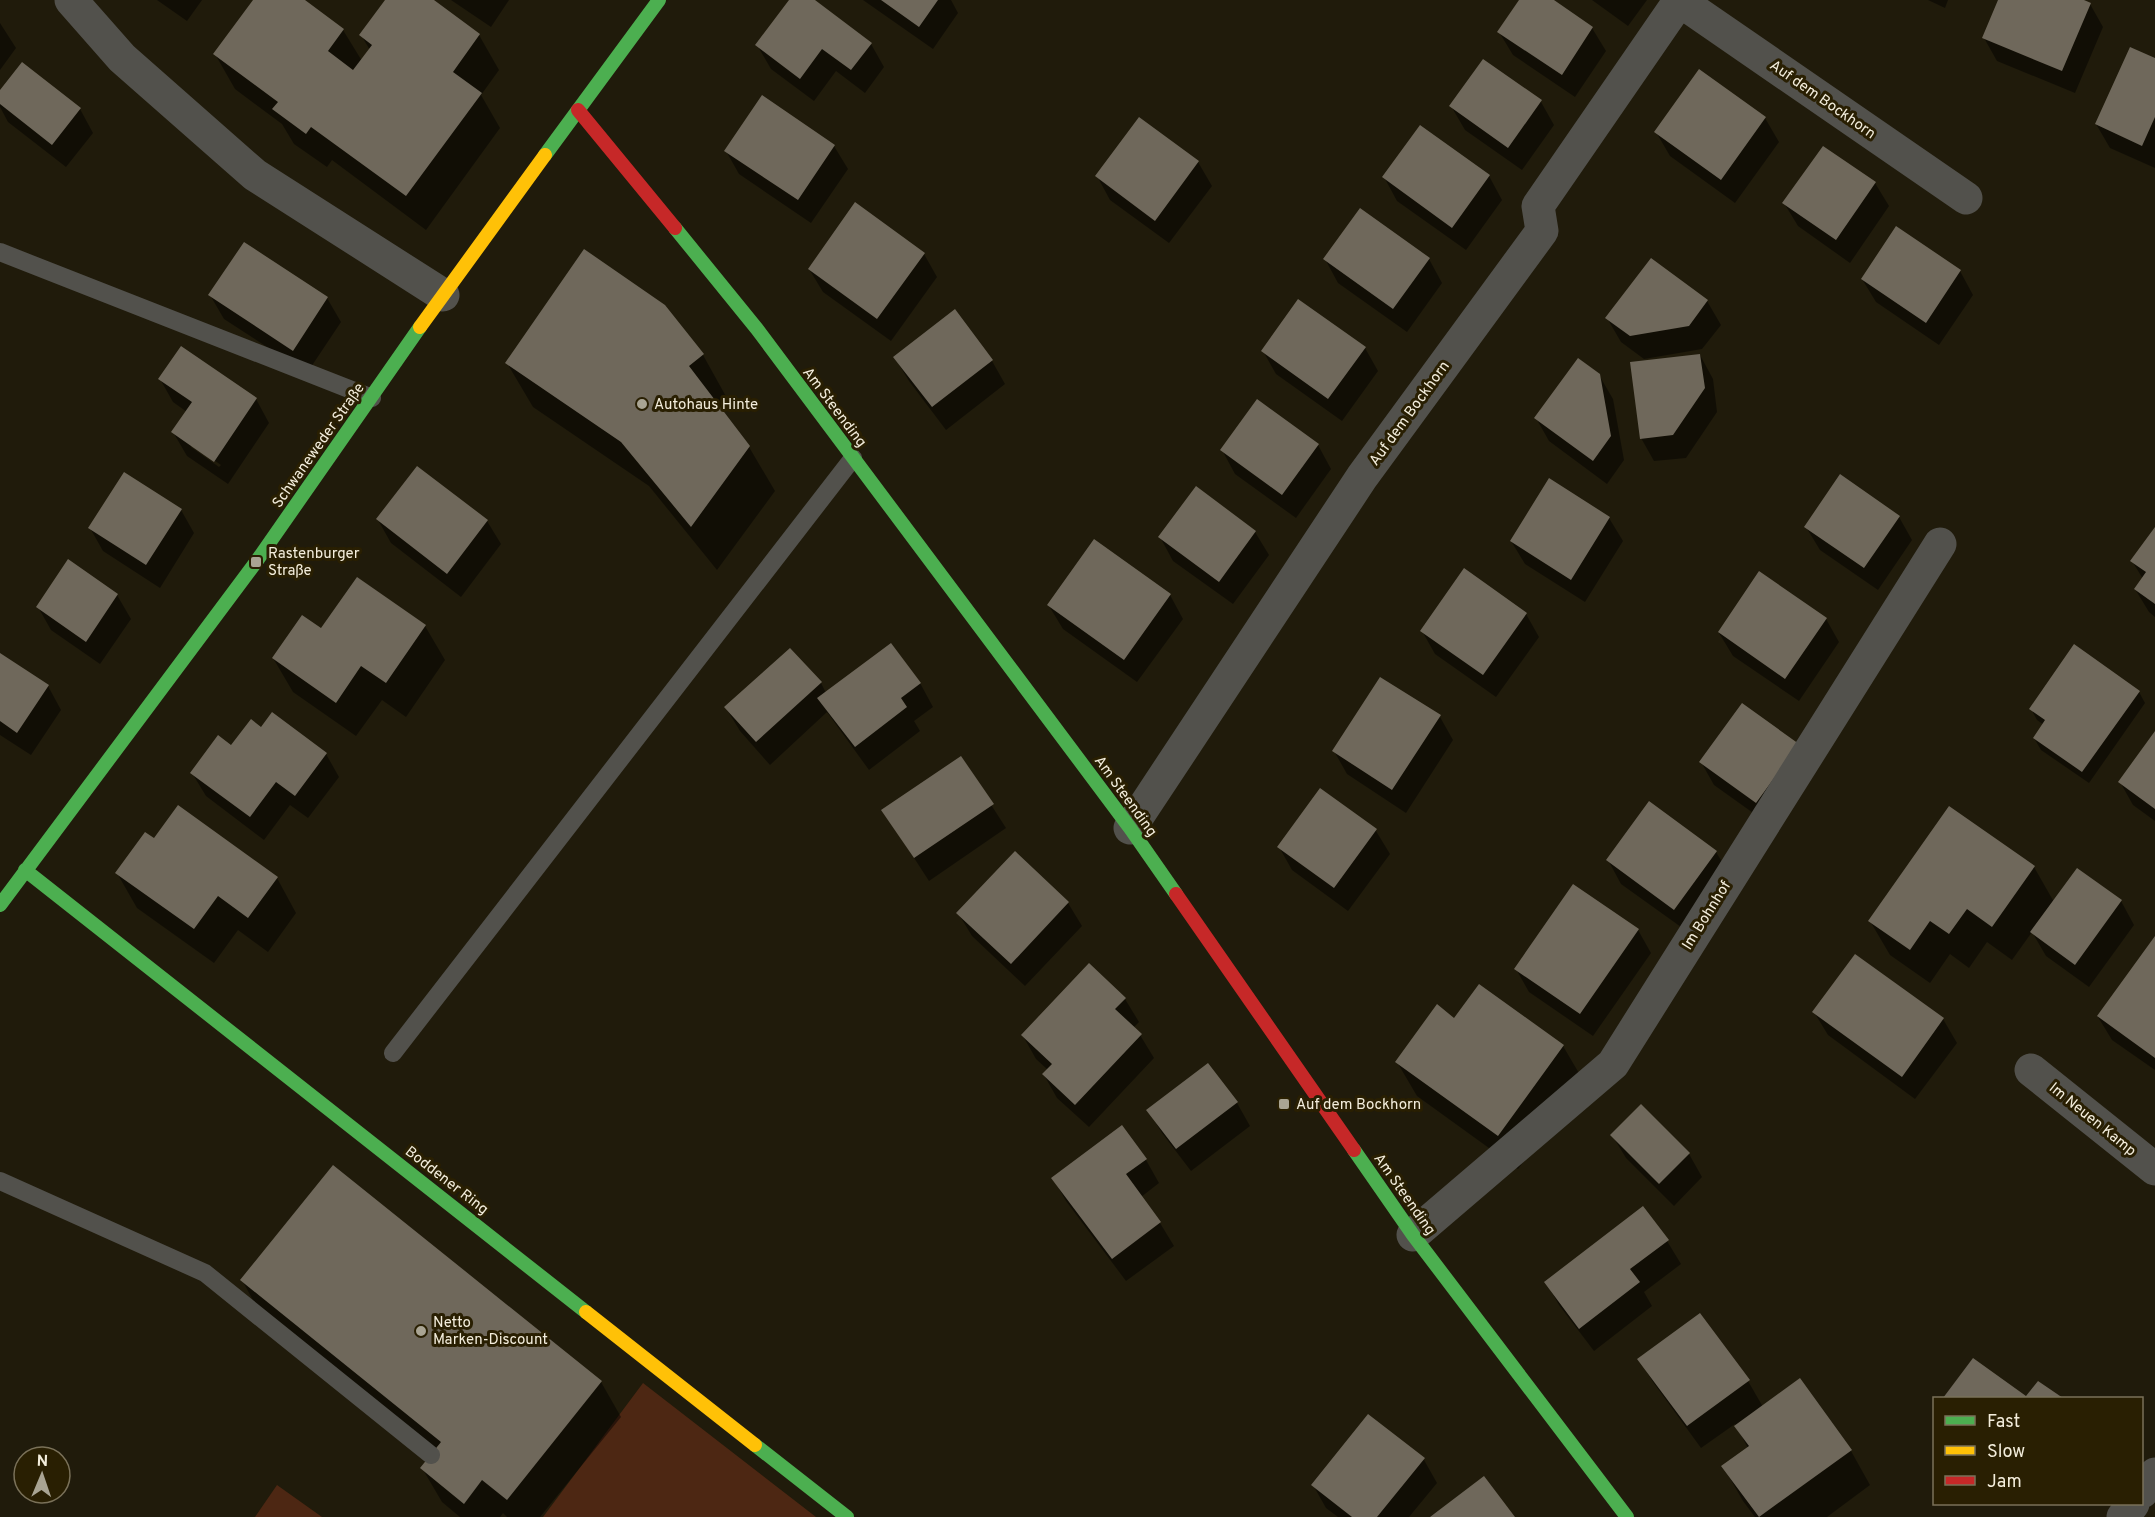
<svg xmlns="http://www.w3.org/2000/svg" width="2155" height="1517" viewBox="0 0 2155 1517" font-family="Overpass,sans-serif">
<rect width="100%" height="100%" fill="#201b0b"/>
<!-- green -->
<path fill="#4d2713" d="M 643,1383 L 816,1517 L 543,1517 Z
M 277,1485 L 322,1517 L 255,1517 Z"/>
<!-- shadow -->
<path fill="#0007" fill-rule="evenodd" d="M 157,0 L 202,0 L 187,21 Z
M 255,0 L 303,0 L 343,30 L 362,61 L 370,50 L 361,35 L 387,0 L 431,0 L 479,35 L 499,70 L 481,95 L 500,128 L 426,230 L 332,160 L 327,167 L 294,144 L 282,124 L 235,89 L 215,54 Z
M 451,0 L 509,0 L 491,27 Z
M 791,0 L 812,0 L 871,44 L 884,67 L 865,93 L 836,71 L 814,101 L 771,69 L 757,45 Z
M 863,0 L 951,0 L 958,13 L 933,49 Z
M 1520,0 L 1551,0 L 1592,28 L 1606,51 L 1575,97 L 1513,55 L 1499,32 Z
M 1592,0 L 1647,0 L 1628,26 Z
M 1928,0 L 1948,0 L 1945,8 Z
M 2000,0 L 2081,0 L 2090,4 L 2103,27 L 2075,93 L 1997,61 L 1984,38 Z
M 0,23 L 16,48 L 0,70 Z
M 2155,60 L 2155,168 L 2110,148 L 2096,124 Z
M 23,64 L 80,109 L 93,133 L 66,167 L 8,122 L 0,107 L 0,92 Z
M 1700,71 L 1765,118 L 1779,142 L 1735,203 L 1670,156 L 1656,132 Z
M 1541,102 L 1554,125 L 1522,170 L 1465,130 L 1451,106 Z
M 1139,119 L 1198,162 L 1212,186 L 1169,243 L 1110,200 L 1097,176 Z
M 834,146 L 848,169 L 811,223 L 739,174 L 726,151 Z
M 1489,176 L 1502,200 L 1466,250 L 1397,201 L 1384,177 Z
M 1875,183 L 1889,206 L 1850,263 L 1798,226 L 1784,203 Z
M 244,244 L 327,298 L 341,322 L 307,373 L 224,319 L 210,295 Z
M 924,254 L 937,277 L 891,341 L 823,292 L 809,269 Z
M 1325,259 L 1429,259 L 1442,283 L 1407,332 L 1338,283 Z
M 1651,260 L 1707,301 L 1721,325 L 1702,349 L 1644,359 L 1621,342 L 1607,318 Z
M 1960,271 L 1973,295 L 1939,345 L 1876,302 L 1862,279 Z
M 664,306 L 703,355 L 728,400 L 719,407 L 749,447 L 775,491 L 717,570 L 649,486 L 533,407 L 507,363 Z
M 955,312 L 992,361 L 1005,384 L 946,430 L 909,381 L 895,358 Z
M 1365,348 L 1378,371 L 1342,421 L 1276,374 L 1263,351 Z
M 1700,355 L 1713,379 L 1717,412 L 1686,458 L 1654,461 L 1641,438 Z
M 1599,375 L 1613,399 L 1624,460 L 1607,484 L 1549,441 L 1536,418 Z
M 160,379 L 256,399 L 269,423 L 228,484 L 187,456 L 173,432 L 187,412 L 173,402 ZM 191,444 L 221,465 L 219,467 L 191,447 Z
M 1318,445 L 1331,469 L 1296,518 L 1235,474 L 1222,450 Z
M 181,510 L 194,533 L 160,588 L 103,551 L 90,528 Z
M 1899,517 L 1912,540 L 1878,590 L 1820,550 L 1806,527 Z
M 1609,518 L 1623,541 L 1585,602 L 1525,564 L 1511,541 Z
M 378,520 L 487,521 L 501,544 L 461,597 L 391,543 Z
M 2155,529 L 2155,617 L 2149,612 L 2135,589 L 2143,579 L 2132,561 Z
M 1255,532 L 1269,555 L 1233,604 L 1173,561 L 1160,537 Z
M 69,562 L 117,595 L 131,619 L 100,664 L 51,630 L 38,607 Z
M 1170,595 L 1183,619 L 1137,682 L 1063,629 L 1049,606 Z
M 1526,614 L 1539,637 L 1496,697 L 1435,654 L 1422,631 Z
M 1826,619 L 1839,642 L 1799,701 L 1733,656 L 1719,633 Z
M 425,626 L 445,660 L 406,717 L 382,700 L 356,736 L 293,692 L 273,658 L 322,630 Z
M 0,655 L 48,686 L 61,710 L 31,755 L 0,735 Z
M 821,683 L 826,693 L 920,683 L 933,707 L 914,721 L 920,731 L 869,770 L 827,712 L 770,765 L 740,731 L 726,708 Z
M 2139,692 L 2145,703 L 2089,783 L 2041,750 L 2034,738 L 2044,725 L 2037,720 L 2031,709 Z
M 1440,717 L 1453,740 L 1406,813 L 1347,774 L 1334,751 Z
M 262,729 L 326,754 L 339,777 L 308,818 L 290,805 L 264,840 L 206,796 L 192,773 Z
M 2155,734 L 2155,821 L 2133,805 L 2120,782 Z
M 1798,745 L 1770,825 L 1714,785 L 1701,762 Z
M 961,758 L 1006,828 L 929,881 L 883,810 Z
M 1320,790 L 1376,831 L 1390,854 L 1348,911 L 1292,870 L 1279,847 Z
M 154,840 L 277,878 L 296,913 L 268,952 L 238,930 L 214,963 L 137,908 L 117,873 Z
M 1716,852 L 1730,875 L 1688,932 L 1621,884 L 1608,860 Z
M 2034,867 L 2054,902 L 2121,901 L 2134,925 L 2089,987 L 2046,956 L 2032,932 L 2012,960 L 1987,942 L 1969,968 L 1950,954 L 1930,983 L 1890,955 L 1870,921 Z
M 1068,903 L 1082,926 L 1025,986 L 972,936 L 958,913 Z
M 1638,930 L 1651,953 L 1593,1036 L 1529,992 L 1516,969 Z
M 2155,939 L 2155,1070 L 2112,1040 L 2098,1017 Z
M 1855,956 L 1943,1019 L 1957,1043 L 1915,1099 L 1828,1035 L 1814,1012 Z
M 1089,965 L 1125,999 L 1139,1022 L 1133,1028 L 1140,1035 L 1154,1058 L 1089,1127 L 1057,1098 L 1044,1075 L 1048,1070 L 1036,1059 L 1023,1036 Z
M 1455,1020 L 1563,1046 L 1583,1080 L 1518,1169 L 1417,1096 L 1397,1062 Z
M 1237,1103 L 1250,1126 L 1191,1171 L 1162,1133 L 1148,1110 Z
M 1122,1127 L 1146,1160 L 1159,1183 L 1141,1197 L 1160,1223 L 1174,1246 L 1126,1281 L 1066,1201 L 1053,1178 Z
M 1612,1135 L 1689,1154 L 1702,1177 L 1674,1206 L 1626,1158 Z
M 333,1167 L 601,1382 L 621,1417 L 540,1517 L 507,1517 L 503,1513 L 500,1517 L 460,1517 L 442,1502 L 422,1468 L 434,1453 L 261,1315 L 242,1280 Z
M 1667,1241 L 1681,1264 L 1644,1292 L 1652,1306 L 1594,1351 L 1559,1305 L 1546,1282 Z
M 1639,1359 L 1748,1381 L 1763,1407 L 1851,1451 L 1870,1485 L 1827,1517 L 1755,1517 L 1743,1501 L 1723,1466 L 1748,1448 L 1735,1424 L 1701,1448 L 1653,1382 Z
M 1973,1360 L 2027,1398 L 2039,1383 L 2061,1398 L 1945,1398 Z
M 1424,1460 L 1437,1483 L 1409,1517 L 1338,1517 L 1326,1508 L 1313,1485 Z"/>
<!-- building -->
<path fill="#6f685b" d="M 253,0 L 305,0 L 344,29 L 328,51 L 353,70 L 372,45 L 359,35 L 385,0 L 434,0 L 480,34 L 453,72 L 482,93 L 406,196 L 311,127 L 306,134 L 272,109 L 278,102 L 213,54 Z
M 789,0 L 815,0 L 872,43 L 851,70 L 822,49 L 800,79 L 755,45 Z
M 881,0 L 938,0 L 919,27 Z
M 1519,0 L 1554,0 L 1593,27 L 1562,75 L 1497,32 Z
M 1998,0 L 2084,0 L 2091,3 L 2062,71 L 1982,38 Z
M 2130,47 L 2155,58 L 2155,117 L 2142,146 L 2095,124 Z
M 1483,59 L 1542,100 L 1508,148 L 1449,106 Z
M 22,62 L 81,108 L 52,145 L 0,104 L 0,90 Z
M 1699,69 L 1766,117 L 1721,180 L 1654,132 Z
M 762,95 L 835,145 L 798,200 L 724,151 Z
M 1139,117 L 1199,161 L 1155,221 L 1095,176 Z
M 1420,125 L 1490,175 L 1452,228 L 1382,177 Z
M 1823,146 L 1876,182 L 1836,240 L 1782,203 Z
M 855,202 L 925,253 L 877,319 L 808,269 Z
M 1360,208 L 1430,258 L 1393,309 L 1323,259 Z
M 1896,226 L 1961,270 L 1926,323 L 1861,279 Z
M 244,242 L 328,297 L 293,351 L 208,295 Z
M 584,249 L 665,305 L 704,354 L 689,366 L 750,446 L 691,527 L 621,442 L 505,363 Z
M 1651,258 L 1708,300 L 1689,326 L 1630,336 L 1605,318 Z
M 1298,299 L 1366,347 L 1328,399 L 1261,351 Z
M 955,309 L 993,360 L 932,407 L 893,357 Z
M 181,346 L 257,398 L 214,462 L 171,432 L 192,402 L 158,379 Z
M 1700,354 L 1705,388 L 1673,435 L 1640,439 L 1630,362 Z
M 1578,358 L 1600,374 L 1611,436 L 1593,461 L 1534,418 Z
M 1257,399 L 1319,444 L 1282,495 L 1220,450 Z
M 417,466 L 488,520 L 447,574 L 376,519 Z
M 124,472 L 182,509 L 146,565 L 88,528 Z
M 1840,474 L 1900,516 L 1864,568 L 1804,527 Z
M 1549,478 L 1610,517 L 1571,580 L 1510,541 Z
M 1196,486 L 1256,531 L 1219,582 L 1158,537 Z
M 2155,527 L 2155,604 L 2134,589 L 2146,572 L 2130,561 Z
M 1094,539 L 1171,594 L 1124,660 L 1047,605 Z
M 68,559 L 118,594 L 86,642 L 36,607 Z
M 1464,568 L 1527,613 L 1483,675 L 1420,631 Z
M 1759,571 L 1827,618 L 1785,679 L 1718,632 Z
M 357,577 L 426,625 L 386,683 L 361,666 L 336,703 L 272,658 L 302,615 L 321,628 Z
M 891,643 L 921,683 L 901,698 L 907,707 L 855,747 L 817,698 Z
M 2074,644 L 2140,691 L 2082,772 L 2033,738 L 2045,720 L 2029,709 Z
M 790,648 L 822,682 L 756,742 L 724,707 Z
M 0,653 L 49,685 L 17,733 L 0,721 Z
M 1380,677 L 1441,715 L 1392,790 L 1332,751 Z
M 1742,703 L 1799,744 L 1756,803 L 1699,762 Z
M 272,712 L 327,753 L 295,796 L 276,782 L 250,817 L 190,773 L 218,735 L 231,745 L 251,719 L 261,727 Z
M 2155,731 L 2155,809 L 2118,782 Z
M 961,756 L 994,804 L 914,858 L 881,810 Z
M 1320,788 L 1377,829 L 1334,888 L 1277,847 Z
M 1649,801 L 1717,851 L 1674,910 L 1606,860 Z
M 178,805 L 278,877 L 248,918 L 218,896 L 194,929 L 115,873 L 145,832 L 154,838 Z
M 1949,806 L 2035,866 L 1992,927 L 1967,909 L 1949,934 L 1930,921 L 1910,950 L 1868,921 Z
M 1015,851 L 1069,902 L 1011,964 L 956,913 Z
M 2077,868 L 2122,900 L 2075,965 L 2030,932 Z
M 1573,884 L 1639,929 L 1580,1014 L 1514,969 Z
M 2155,936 L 2155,1058 L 2097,1016 Z
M 1855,954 L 1944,1018 L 1902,1077 L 1812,1012 Z
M 1089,963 L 1126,998 L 1115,1009 L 1142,1034 L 1075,1105 L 1042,1074 L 1052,1064 L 1021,1035 Z
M 1479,984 L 1564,1045 L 1498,1136 L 1395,1062 L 1437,1004 L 1454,1018 Z
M 1208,1063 L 1238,1102 L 1176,1149 L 1146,1110 Z
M 1641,1104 L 1690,1153 L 1659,1184 L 1610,1135 Z
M 1122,1125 L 1147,1159 L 1126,1174 L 1161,1222 L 1112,1259 L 1051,1178 Z
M 333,1165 L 602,1381 L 507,1500 L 482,1480 L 464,1504 L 420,1468 L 441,1442 L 240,1280 Z
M 1643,1206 L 1669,1240 L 1630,1269 L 1640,1282 L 1579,1329 L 1544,1282 Z
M 1700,1313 L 1750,1380 L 1687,1426 L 1637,1359 Z
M 1973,1358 L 2026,1396 L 2038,1381 L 2063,1398 L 1943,1398 Z
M 1800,1378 L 1852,1450 L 1759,1517 L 1721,1466 L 1749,1446 L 1734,1426 Z
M 1368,1414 L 1425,1458 L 1377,1517 L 1352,1517 L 1311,1485 Z
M 1484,1476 L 1515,1517 L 1430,1517 Z"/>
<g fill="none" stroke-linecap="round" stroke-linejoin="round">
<!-- lane -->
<path stroke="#52514c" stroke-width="18" d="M 0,252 L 372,398
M 393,1053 L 853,458
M 0,1181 L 205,1273 L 431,1455"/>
<!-- street -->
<path stroke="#52514c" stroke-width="33" d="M 71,0 L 122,58 L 255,175 L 443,295
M 1680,1 L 1966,198
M 1130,828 L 1362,477 L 1542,231 L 1538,206 L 1680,0
M 2031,1070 L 2155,1169
M 1413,1235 L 1613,1064 L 1940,544
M 2142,1492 L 2155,1474
M 2123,1517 L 2133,1504"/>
<!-- fast -->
<path stroke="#4caf50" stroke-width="14" d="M 545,155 L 659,0
M 675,228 L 757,329 L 1130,828 L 1176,894
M 25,870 L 586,1312
M 0,905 L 256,562 L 420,327
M 1354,1150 L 1413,1235 L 1627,1517
M 755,1445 L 847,1517"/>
<!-- slow -->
<path stroke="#ffc107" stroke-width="14" d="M 420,327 L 545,155
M 586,1312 L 755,1445"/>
<!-- jam -->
<path stroke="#c62828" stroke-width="14" d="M 578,110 L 675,228
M 1176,894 L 1354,1150"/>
</g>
<!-- markers -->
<g fill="#a9a493" stroke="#291f02" stroke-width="2">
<circle cx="642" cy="404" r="6"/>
<rect x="250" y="556" width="12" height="12" rx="3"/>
<rect x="1278" y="1098" width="12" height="12" rx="3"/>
<circle cx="421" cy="1331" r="6"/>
</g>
<g text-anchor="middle" stroke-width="6" stroke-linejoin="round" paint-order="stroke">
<!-- street labels -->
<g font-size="15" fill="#f3eddc" stroke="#291f02">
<text transform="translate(1823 99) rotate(35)" y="5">Auf dem Bockhorn</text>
<text transform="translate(835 407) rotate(53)" y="5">Am Steending</text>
<text transform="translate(1409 413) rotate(-54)" y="5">Auf dem Bockhorn</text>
<text transform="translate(318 445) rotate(-55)" y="5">Schwaneweder Straße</text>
<text transform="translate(1126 796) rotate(54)" y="5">Am Steending</text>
<text transform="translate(1706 915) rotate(-58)" y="5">Im Bohnhof</text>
<text transform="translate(2093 1119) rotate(39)" y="5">Im Neuen Kamp</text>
<text transform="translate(447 1180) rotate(38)" y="5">Boddener Ring</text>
<text transform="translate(1405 1194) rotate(55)" y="5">Am Steending</text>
</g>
<!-- poi labels -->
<g font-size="15" fill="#f3eddc" stroke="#291f02" text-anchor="start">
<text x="654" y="409">Autohaus Hinte</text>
<text x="268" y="558">Rastenburger<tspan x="268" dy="17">Straße</tspan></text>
<text x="1296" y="1109">Auf dem Bockhorn</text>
<text x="433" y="1327">Netto<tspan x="433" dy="17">Marken-Discount</tspan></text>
</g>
</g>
<!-- legend -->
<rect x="1933" y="1397" width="210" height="108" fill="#291f02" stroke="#7a7159" stroke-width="1.5"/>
<rect x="1945" y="1416" width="30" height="9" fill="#4caf50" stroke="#7a7159" stroke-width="1.5"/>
<text x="1987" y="1427" font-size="18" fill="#f3eddc">Fast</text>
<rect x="1945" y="1446" width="30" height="9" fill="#ffc107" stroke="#7a7159" stroke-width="1.5"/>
<text x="1987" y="1457" font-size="18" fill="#f3eddc">Slow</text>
<rect x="1945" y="1476" width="30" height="9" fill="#c62828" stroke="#7a7159" stroke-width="1.5"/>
<text x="1987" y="1487" font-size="18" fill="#f3eddc">Jam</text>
<!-- north arrow -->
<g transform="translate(42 1475) rotate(2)"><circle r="28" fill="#291f02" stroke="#7a7159" stroke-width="1.5"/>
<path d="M0-4.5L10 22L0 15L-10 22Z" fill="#a9a493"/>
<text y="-9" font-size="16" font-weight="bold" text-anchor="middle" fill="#f3eddc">N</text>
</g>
</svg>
